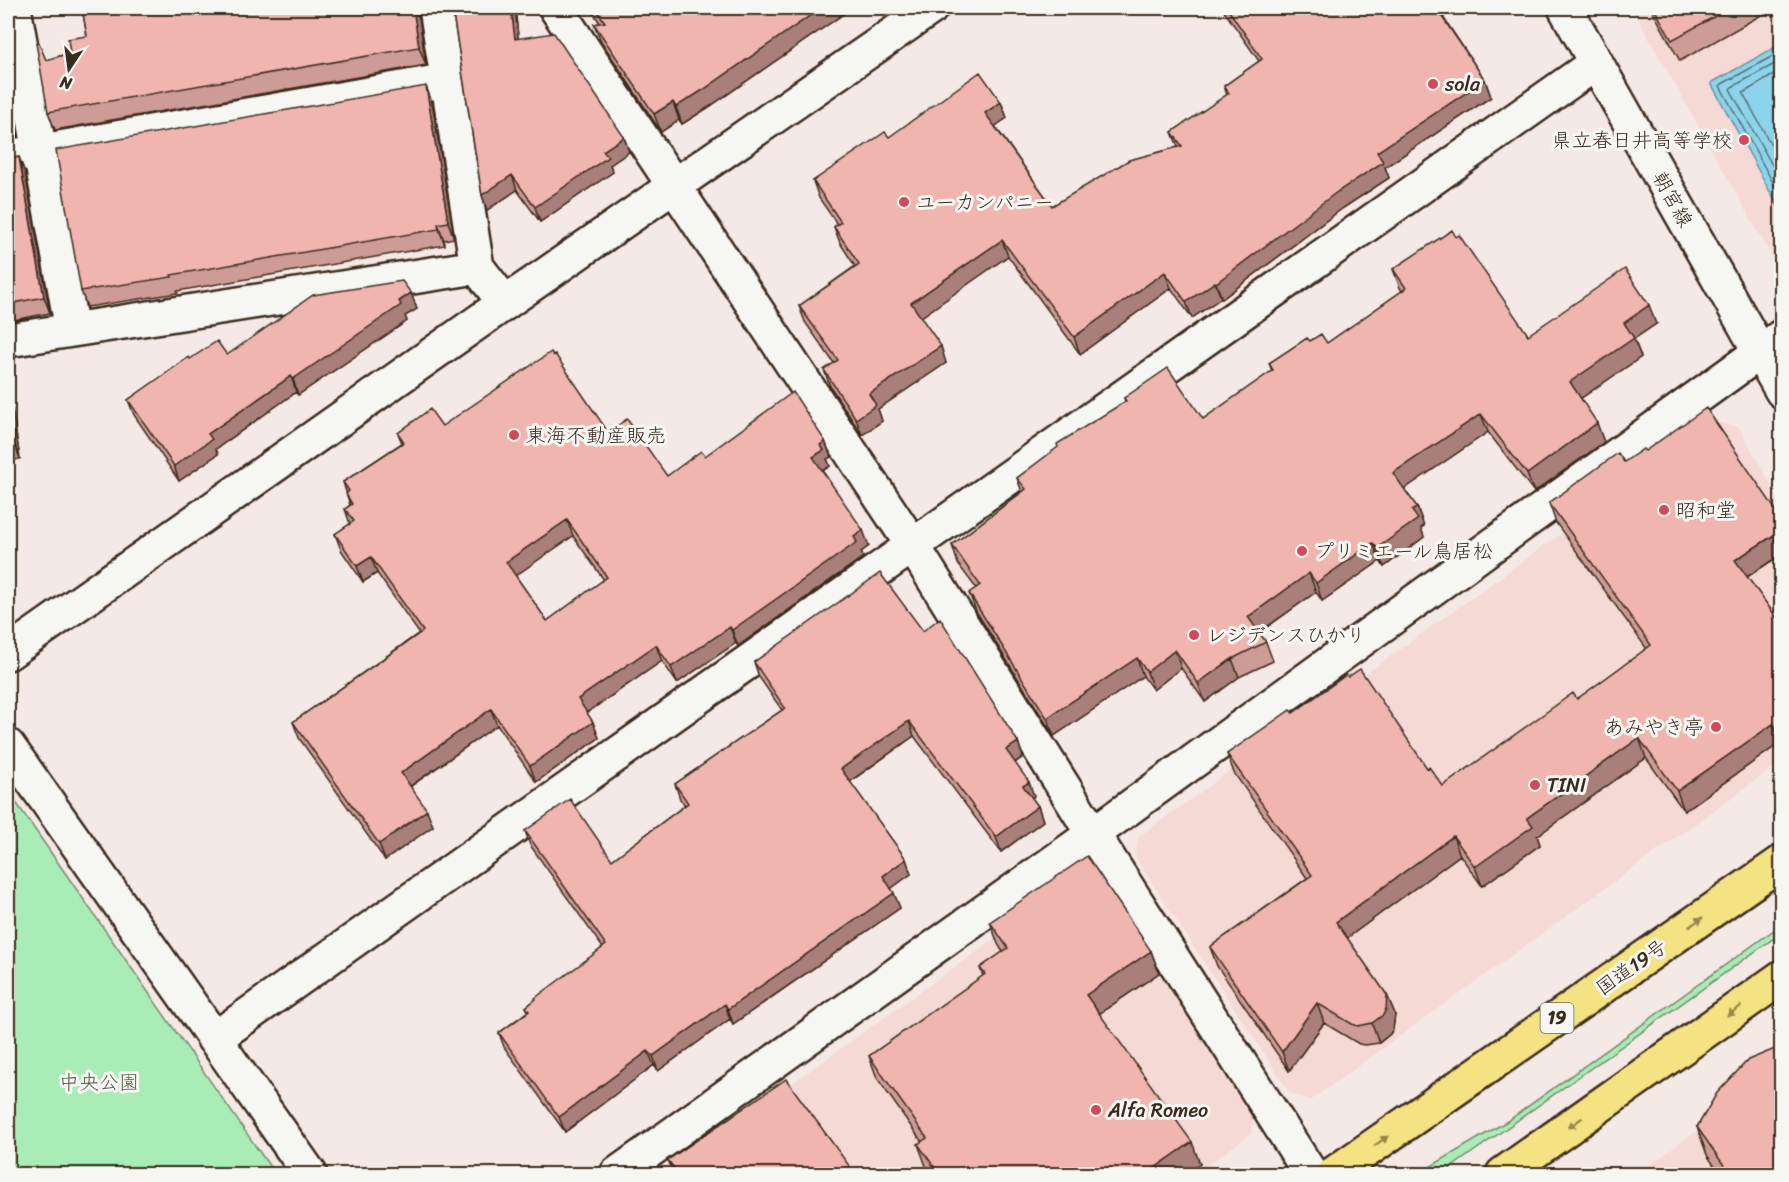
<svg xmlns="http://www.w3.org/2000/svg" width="1789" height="1182" viewBox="0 0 1789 1182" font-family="Sriracha,'Klee One',sans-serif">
<rect width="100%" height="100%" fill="#f5e9e5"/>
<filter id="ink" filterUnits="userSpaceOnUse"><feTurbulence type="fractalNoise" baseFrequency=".0167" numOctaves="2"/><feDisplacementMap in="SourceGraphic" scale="12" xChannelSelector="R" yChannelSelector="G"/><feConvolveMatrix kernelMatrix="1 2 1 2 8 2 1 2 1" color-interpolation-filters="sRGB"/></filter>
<g filter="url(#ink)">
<!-- built -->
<path fill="#f4d9d5" d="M 1632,8 L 1781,8 L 1781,273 Z
M 1717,422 L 1739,427 L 1781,503 L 1781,762 L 1311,1100 L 1290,1093 L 1135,857 L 1138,837 Z
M 1081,877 L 1099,880 L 1253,1117 L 1252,1133 L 1195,1174 L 665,1174 Z
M 1781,1070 L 1781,1174 L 1637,1174 Z"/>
<!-- green -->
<path fill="#a9ecb7" stroke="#728b6a" stroke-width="1.5" d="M 8,791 L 275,1174 L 8,1174 Z
M 1781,925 L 1781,933 L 1442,1174 L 1418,1174 L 1509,1120 Z"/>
<!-- water -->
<path fill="#8bd4ec" stroke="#6b909a" stroke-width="1.5" d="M 1781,44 L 1781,212 L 1711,83 Z"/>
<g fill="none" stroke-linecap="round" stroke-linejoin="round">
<!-- shore -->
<path stroke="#5b6e70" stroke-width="1.5" d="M 1782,51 L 1722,84 L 1720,86 L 1782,199
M 1782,60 L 1732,87 L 1730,89 L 1782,183
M 1782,70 L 1743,93 L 1782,165"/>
<defs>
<path id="street" d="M 14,8 L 72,330
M 436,8 L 477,267 L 505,303
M 556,8 L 913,546 L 1093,834 L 1311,1174
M 8,157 L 448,80
M 8,340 L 477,267
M 1760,352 L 1782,336
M 8,746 L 310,1174
M 214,1039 L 1596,63"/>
<path id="secondary" d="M 1565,8 L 1782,391
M 8,653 L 505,303 L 931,8
M 617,1174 L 1093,834 L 1760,352"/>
<path id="highway" d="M 1333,1174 L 1782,862
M 1503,1174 L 1782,977"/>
</defs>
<!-- street casing -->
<use href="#street" stroke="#3b2a1e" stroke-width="38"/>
<!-- secondary casing -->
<use href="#secondary" stroke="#3b2a1e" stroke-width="38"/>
<!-- highway casing -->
<use href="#highway" stroke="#3b2a1e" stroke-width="38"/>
<!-- street -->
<use href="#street" stroke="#f6f6f2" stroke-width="33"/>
<!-- secondary -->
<use href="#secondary" stroke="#f6f6f2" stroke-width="33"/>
<!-- highway -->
<use href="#highway" stroke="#f4e382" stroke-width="33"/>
</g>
<!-- wall -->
<path fill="#ce9c96" stroke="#3b2a1e" stroke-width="1.5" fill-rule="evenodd" d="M 82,8 L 358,8 L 419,18 L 426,65 L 55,130 L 48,112 L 46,60 L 70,53 L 87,36 Z
M 452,8 L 515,8 L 518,38 L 624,137 L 629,152 L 610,165 L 613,172 L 540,222 L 517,190 L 487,210 L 482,195 Z
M 590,8 L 852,8 L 709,107 L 682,124 L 679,120 L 661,132 L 601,41 L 594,24 L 600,23 Z
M 1222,8 L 1446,8 L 1446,9 L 1443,11 L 1445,16 L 1443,17 L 1485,80 L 1491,97 L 1385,167 L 1389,178 L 1343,208 L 1222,299 L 1221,298 L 1192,318 L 1171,288 L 1080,354 L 1008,256 L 920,317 L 946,363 L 878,409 L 882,421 L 862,435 L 830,386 L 824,370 L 834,363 L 805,322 L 799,306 L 855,266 L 840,243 L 834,227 L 837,224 L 819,198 L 813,181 L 889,137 L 1001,102 L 1007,118 L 995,126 L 1052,206 L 1178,147 L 1172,132 L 1227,95 L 1224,86 L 1259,61 Z
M 1651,8 L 1774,8 L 1680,61 Z
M 8,78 L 18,136 L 8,139 Z
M 432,102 L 454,238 L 444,240 L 445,245 L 177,291 L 178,293 L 87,307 L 81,291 Z
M 19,157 L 25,173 L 50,313 L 8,321 L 8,159 Z
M 1456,237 L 1528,335 L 1656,324 L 1634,339 L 1641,357 L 1581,398 L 1604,442 L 1534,492 L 1488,432 L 1404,489 L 1417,507 L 1424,526 L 1421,528 L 1424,537 L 1384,567 L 1380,561 L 1322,601 L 1316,592 L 1259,633 L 1266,642 L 1273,661 L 1239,677 L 1205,702 L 1181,668 L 1153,690 L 1143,676 L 1054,736 L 976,611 L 969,593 L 976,588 L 958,564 L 952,545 L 1022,492 L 1017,478 L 1125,402 L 1124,398 L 1203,419 L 1272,371 L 1269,363 L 1310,341 L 1327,343 L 1402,291 L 1400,288 L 1393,269 Z
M 411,293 L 417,309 L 405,316 L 407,321 L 298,395 L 296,392 L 216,449 L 218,454 L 179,481 L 134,415 L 128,400 L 190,359 L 227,355 Z
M 8,390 L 10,395 L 20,459 L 8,461 Z
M 442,426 L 608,432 L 667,476 L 705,456 L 825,441 L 831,457 L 827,459 L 830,466 L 822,471 L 869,546 L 861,552 L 863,557 L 738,646 L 736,643 L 677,683 L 662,661 L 587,713 L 599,738 L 536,782 L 497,725 L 410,787 L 433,826 L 385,860 L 299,738 L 293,722 L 419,633 L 377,573 L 363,582 L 341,550 L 335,534 L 350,524 L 345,509 L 350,505 L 343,482 L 402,443 L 398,433 ZM 573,536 L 604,580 L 547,621 L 515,575 Z
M 1645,451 L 1782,519 L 1782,554 L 1747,577 L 1782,625 L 1782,745 L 1780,743 L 1684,811 L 1646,758 L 1537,836 L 1540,845 L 1482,886 L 1460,855 L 1347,938 L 1387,995 L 1395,1014 L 1393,1029 L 1390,1034 L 1379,1043 L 1365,1045 L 1359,1044 L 1324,1023 L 1289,1071 L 1217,966 L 1210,947 L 1307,878 L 1234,773 L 1227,754 L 1293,713 L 1427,768 L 1443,786 L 1577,699 L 1647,649 L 1556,523 L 1549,503 Z
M 923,631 L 1018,742 L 1023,757 L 1015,763 L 1034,796 L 1032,798 L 1038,806 L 1043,821 L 1001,852 L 914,736 L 850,782 L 906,859 L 911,874 L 891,888 L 900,908 L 733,1024 L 730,1019 L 658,1071 L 654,1065 L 565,1132 L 504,1047 L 499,1033 L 528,1011 L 526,1007 L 603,948 L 530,845 L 525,831 L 612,860 L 685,805 L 680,799 L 675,784 L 782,710 L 759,677 L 754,662 Z
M 990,922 L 1151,951 L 1159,973 L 1099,1014 L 1200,1164 L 1185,1174 L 932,1174 L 926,1166 L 918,1144 L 922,1142 L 877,1078 L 869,1056 L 983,976 L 980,968 L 1003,952 L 998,944 Z
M 1697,1127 L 1782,1174 L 1720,1174 L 1707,1155 Z
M 668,1160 L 855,1174 L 674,1174 Z"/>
<!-- shaded-wall -->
<path fill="#a87f7a" stroke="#3b2a1e" stroke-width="1.5" d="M 413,8 L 415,8 L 419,18 L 426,65 L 419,47 Z
M 511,8 L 515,8 L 520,54 L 515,39 Z
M 821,8 L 852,8 L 709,107 L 682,124 L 676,107 Z
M 1435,8 L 1442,8 L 1445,16 L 1439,20 Z
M 8,78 L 18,136 L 12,120 L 8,94 Z
M 1485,80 L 1491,97 L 1385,167 L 1389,178 L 1343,208 L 1222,299 L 1216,283 L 1377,152 Z
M 426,86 L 432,102 L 454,238 L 448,222 Z
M 673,102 L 679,120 L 661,132 L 654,114 Z
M 1001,102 L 1007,118 L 991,129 L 985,113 Z
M 624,137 L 629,152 L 610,165 L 613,172 L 540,222 L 535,207 L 603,151 Z
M 19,157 L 25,173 L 50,313 L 44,297 Z
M 512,175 L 517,190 L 487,210 L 482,195 Z
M 438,224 L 444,240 L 445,245 L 439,229 Z
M 1002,240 L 1008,256 L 917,320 L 911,303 Z
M 1165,272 L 1171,288 L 1080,354 L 1074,337 Z
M 1215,282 L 1221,298 L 1192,318 L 1186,302 Z
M 411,293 L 417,309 L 405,316 L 407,321 L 298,395 L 293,379 Z
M 1649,305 L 1656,324 L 1634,339 L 1641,357 L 1577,401 L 1570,382 L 1624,323 Z
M 941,346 L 946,363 L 878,409 L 882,421 L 862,435 L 856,419 L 869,394 Z
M 291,376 L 296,392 L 216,449 L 218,454 L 179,481 L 174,466 L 208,434 Z
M 8,390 L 10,395 L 20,459 L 14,443 L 8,403 Z
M 1481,414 L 1488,432 L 1400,492 L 1393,473 Z
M 1597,423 L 1604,442 L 1534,492 L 1527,474 Z
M 825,441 L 831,457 L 827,459 L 830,466 L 819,473 L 813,457 L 820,445 Z
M 1417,507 L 1424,526 L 1421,528 L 1424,537 L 1384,567 L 1377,548 L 1412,511 Z
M 567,520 L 573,536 L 512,578 L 506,562 Z
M 863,530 L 869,546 L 861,552 L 863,557 L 738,646 L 732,630 Z
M 1782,530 L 1782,554 L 1742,580 L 1735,560 Z
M 1373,543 L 1380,561 L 1322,601 L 1316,583 Z
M 371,557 L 377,573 L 363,582 L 357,566 Z
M 1309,573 L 1316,592 L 1254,636 L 1248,617 Z
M 8,574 L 14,590 L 8,595 Z
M 730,627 L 736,643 L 677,683 L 671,667 Z
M 656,645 L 662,661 L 583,715 L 578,699 Z
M 1175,650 L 1181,668 L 1153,690 L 1147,672 Z
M 1137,658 L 1143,676 L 1054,736 L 1047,718 Z
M 1232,659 L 1239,677 L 1205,702 L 1198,683 Z
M 491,709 L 497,725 L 406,789 L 401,773 Z
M 909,721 L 914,736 L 846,784 L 841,769 Z
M 593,722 L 599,738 L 536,782 L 530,766 Z
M 1773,724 L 1780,743 L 1684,811 L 1677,791 Z
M 1782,729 L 1782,739 L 1779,731 Z
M 1639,738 L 1646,758 L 1537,836 L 1540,845 L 1482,886 L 1475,867 L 1527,818 Z
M 1018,742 L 1023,757 L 1011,765 L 1006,750 Z
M 1029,782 L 1034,796 L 1028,801 L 1023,786 Z
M 1038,806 L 1043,821 L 1001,852 L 996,837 Z
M 427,810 L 433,826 L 385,860 L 379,844 Z
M 1453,836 L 1460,855 L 1343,941 L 1336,922 Z
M 906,859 L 911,874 L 889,890 L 883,876 Z
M 894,893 L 900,908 L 733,1024 L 728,1009 Z
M 1151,951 L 1159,973 L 1094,1017 L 1086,995 Z
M 1387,995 L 1395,1014 L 1393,1029 L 1390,1034 L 1379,1043 L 1372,1023 Z
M 1317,1003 L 1324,1023 L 1289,1071 L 1282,1052 Z
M 725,1004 L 730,1019 L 658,1071 L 653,1056 Z
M 648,1051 L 654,1065 L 565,1132 L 559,1117 Z
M 1192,1142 L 1200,1164 L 1185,1174 L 1146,1174 Z"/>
<!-- building -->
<path fill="#f0b5af" stroke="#3b2a1e" stroke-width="1.5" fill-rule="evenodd" d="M 82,8 L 317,8 L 317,9 L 325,8 L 356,8 L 356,9 L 363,8 L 413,8 L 419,47 L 48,112 L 36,43 L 39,43 L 46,60 L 70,53 L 68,39 L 87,36 Z
M 452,8 L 511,8 L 515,39 L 554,33 L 624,137 L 603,151 L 608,157 L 535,207 L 512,175 L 482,195 Z
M 595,8 L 821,8 L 703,90 L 676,107 L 673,102 L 654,114 L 594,24 L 605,22 Z
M 1227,8 L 1436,8 L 1485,80 L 1377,152 L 1383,162 L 1337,192 L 1216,283 L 1215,282 L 1186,302 L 1165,272 L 1074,337 L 1002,240 L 911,303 L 941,346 L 869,394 L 876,405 L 856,419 L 824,370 L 838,360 L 799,306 L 859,264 L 834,227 L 841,222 L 813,181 L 885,132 L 889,137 L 980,72 L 1001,102 L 985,113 L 1052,206 L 1129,160 L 1182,146 L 1172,132 L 1229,93 L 1224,86 L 1262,59 Z
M 1654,8 L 1730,8 L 1672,40 Z
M 426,86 L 448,222 L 438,224 L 439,229 L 171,275 L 172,277 L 81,291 L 56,150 Z
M 8,94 L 12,120 L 8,121 Z
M 19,157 L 44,297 L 8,304 L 8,159 Z
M 1452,230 L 1456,237 L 1459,235 L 1528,335 L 1625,269 L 1649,305 L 1624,323 L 1634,338 L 1570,382 L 1597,423 L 1527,474 L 1481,414 L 1393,473 L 1417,507 L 1412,511 L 1418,519 L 1377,548 L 1373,543 L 1316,583 L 1309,573 L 1248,617 L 1266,642 L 1232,659 L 1198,683 L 1175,650 L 1147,672 L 1137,658 L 1047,718 L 969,593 L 980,585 L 952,545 L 1026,489 L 1017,478 L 1058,447 L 1057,444 L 1126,401 L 1124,398 L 1168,368 L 1203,419 L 1273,370 L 1269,363 L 1307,338 L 1310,341 L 1321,334 L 1327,343 L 1406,288 L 1393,269 Z
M 402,281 L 411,293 L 399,301 L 401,305 L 293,379 L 291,376 L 208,434 L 212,439 L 174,466 L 128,400 L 189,357 L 190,359 L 217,341 L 227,355 L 313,295 Z
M 551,352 L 553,355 L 555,354 L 608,432 L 627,419 L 667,476 L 701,451 L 705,456 L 793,392 L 825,441 L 820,445 L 824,450 L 813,457 L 863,530 L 854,537 L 857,542 L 732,630 L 730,627 L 671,667 L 656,645 L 578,699 L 593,722 L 530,766 L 491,709 L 401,773 L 427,810 L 379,844 L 293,722 L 423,631 L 371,557 L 357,566 L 335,534 L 354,521 L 345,509 L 352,504 L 346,494 L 349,491 L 343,482 L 404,442 L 398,433 L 430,409 L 442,426 ZM 567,520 L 607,577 L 547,621 L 506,562 Z
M 8,403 L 14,443 L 8,444 Z
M 1706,408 L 1782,519 L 1782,530 L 1735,560 L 1782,625 L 1782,729 L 1779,731 L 1773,724 L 1677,791 L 1639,738 L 1527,818 L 1533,826 L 1475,867 L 1453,836 L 1336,922 L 1387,995 L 1386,1009 L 1383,1015 L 1372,1023 L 1358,1026 L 1352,1024 L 1317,1003 L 1282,1052 L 1210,947 L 1312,875 L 1227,754 L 1290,710 L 1293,713 L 1346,675 L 1348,677 L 1360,669 L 1427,768 L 1429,767 L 1443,786 L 1573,693 L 1577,699 L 1651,645 L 1549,503 L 1618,453 L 1624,462 L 1643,449 L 1645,451 Z
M 880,573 L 923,631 L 940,618 L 1018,742 L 1006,750 L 1029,782 L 1023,786 L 1038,806 L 996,837 L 909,721 L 841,769 L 906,859 L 883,876 L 894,893 L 728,1009 L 725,1004 L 653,1056 L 648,1051 L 559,1117 L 499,1033 L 529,1011 L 526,1007 L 536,999 L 535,998 L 606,945 L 525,831 L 570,799 L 612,860 L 688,803 L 675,784 L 785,708 L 754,662 Z
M 1087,856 L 1151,951 L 1086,995 L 1192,1142 L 1146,1174 L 939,1174 L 918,1144 L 927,1138 L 869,1056 L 985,974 L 980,968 L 1008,948 L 990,922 Z
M 1782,1046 L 1782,1174 L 1730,1174 L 1697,1127 L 1717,1093 L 1748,1060 Z
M 786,1079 L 855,1174 L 678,1174 L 668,1160 Z"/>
<!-- one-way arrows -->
<defs><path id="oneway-solid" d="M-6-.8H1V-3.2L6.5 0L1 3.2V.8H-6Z" transform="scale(1.5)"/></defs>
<g fill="#988650">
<use href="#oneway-solid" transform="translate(1696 922) rotate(-35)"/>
<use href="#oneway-solid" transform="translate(1734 1011) rotate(145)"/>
<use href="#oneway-solid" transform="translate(1575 1123) rotate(145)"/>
<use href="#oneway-solid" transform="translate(1381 1141) rotate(-35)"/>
</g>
</g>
<!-- markers -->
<g fill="#d1495b" stroke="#f6f6f2" stroke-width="2">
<circle cx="1433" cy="84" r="6"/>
<circle cx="1744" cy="140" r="6"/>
<circle cx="904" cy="202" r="6"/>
<circle cx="514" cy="435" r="6"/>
<circle cx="1664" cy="510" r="6"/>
<circle cx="1302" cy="551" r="6"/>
<circle cx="1194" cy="635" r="6"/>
<circle cx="1716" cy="727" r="6"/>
<circle cx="1535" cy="785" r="6"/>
<circle cx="1096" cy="1110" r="6"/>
</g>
<g text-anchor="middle" stroke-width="6" stroke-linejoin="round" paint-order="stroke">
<!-- shield labels -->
<rect fill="#f6f6f2" stroke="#73675e" stroke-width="1.5" x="1540.5" y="1003" width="33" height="30" rx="4.5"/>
<g font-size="18" font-weight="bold" fill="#3b2a1e">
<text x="1557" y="1024">19</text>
</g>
<!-- poi labels -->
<g font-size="20" fill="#3b2a1e" stroke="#f6f6f2" text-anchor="start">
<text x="1445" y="91">sola</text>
<text x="1732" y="147" text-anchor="end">県立春日井高等学校</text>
<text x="916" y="209">ユーカンパニー</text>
<text x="526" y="442">東海不動産販売</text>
<text x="1676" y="517">昭和堂</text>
<text x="1314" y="558">プリミエール鳥居松</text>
<text x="1206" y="642">レジデンスひかり</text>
<text x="1704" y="734" text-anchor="end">あみやき亭</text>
<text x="1547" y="792">TINI</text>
<text x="1108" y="1117">Alfa Romeo</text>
</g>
<!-- street labels -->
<g font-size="20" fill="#3b2a1e" stroke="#f6f6f2">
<text transform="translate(1673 199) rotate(61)" y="7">朝宮線</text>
<text transform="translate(1631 967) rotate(-35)" y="7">国道19号</text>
</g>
<!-- park labels -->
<g font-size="20" fill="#565a44" stroke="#f6f6f2">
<text x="99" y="1089">中央公園</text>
</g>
</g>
<!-- margin -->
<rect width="1789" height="1182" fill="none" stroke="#f6f6f2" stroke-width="30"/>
<rect x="15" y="15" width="1759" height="1152" fill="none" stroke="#3b2a1e" stroke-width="2" filter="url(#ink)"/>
<!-- north arrow -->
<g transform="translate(69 69) rotate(193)" stroke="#f6f6f2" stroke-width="4.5" paint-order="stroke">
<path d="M0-4.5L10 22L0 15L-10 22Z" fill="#3b2a1e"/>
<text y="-9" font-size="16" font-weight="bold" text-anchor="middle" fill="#3b2a1e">N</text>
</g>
</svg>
